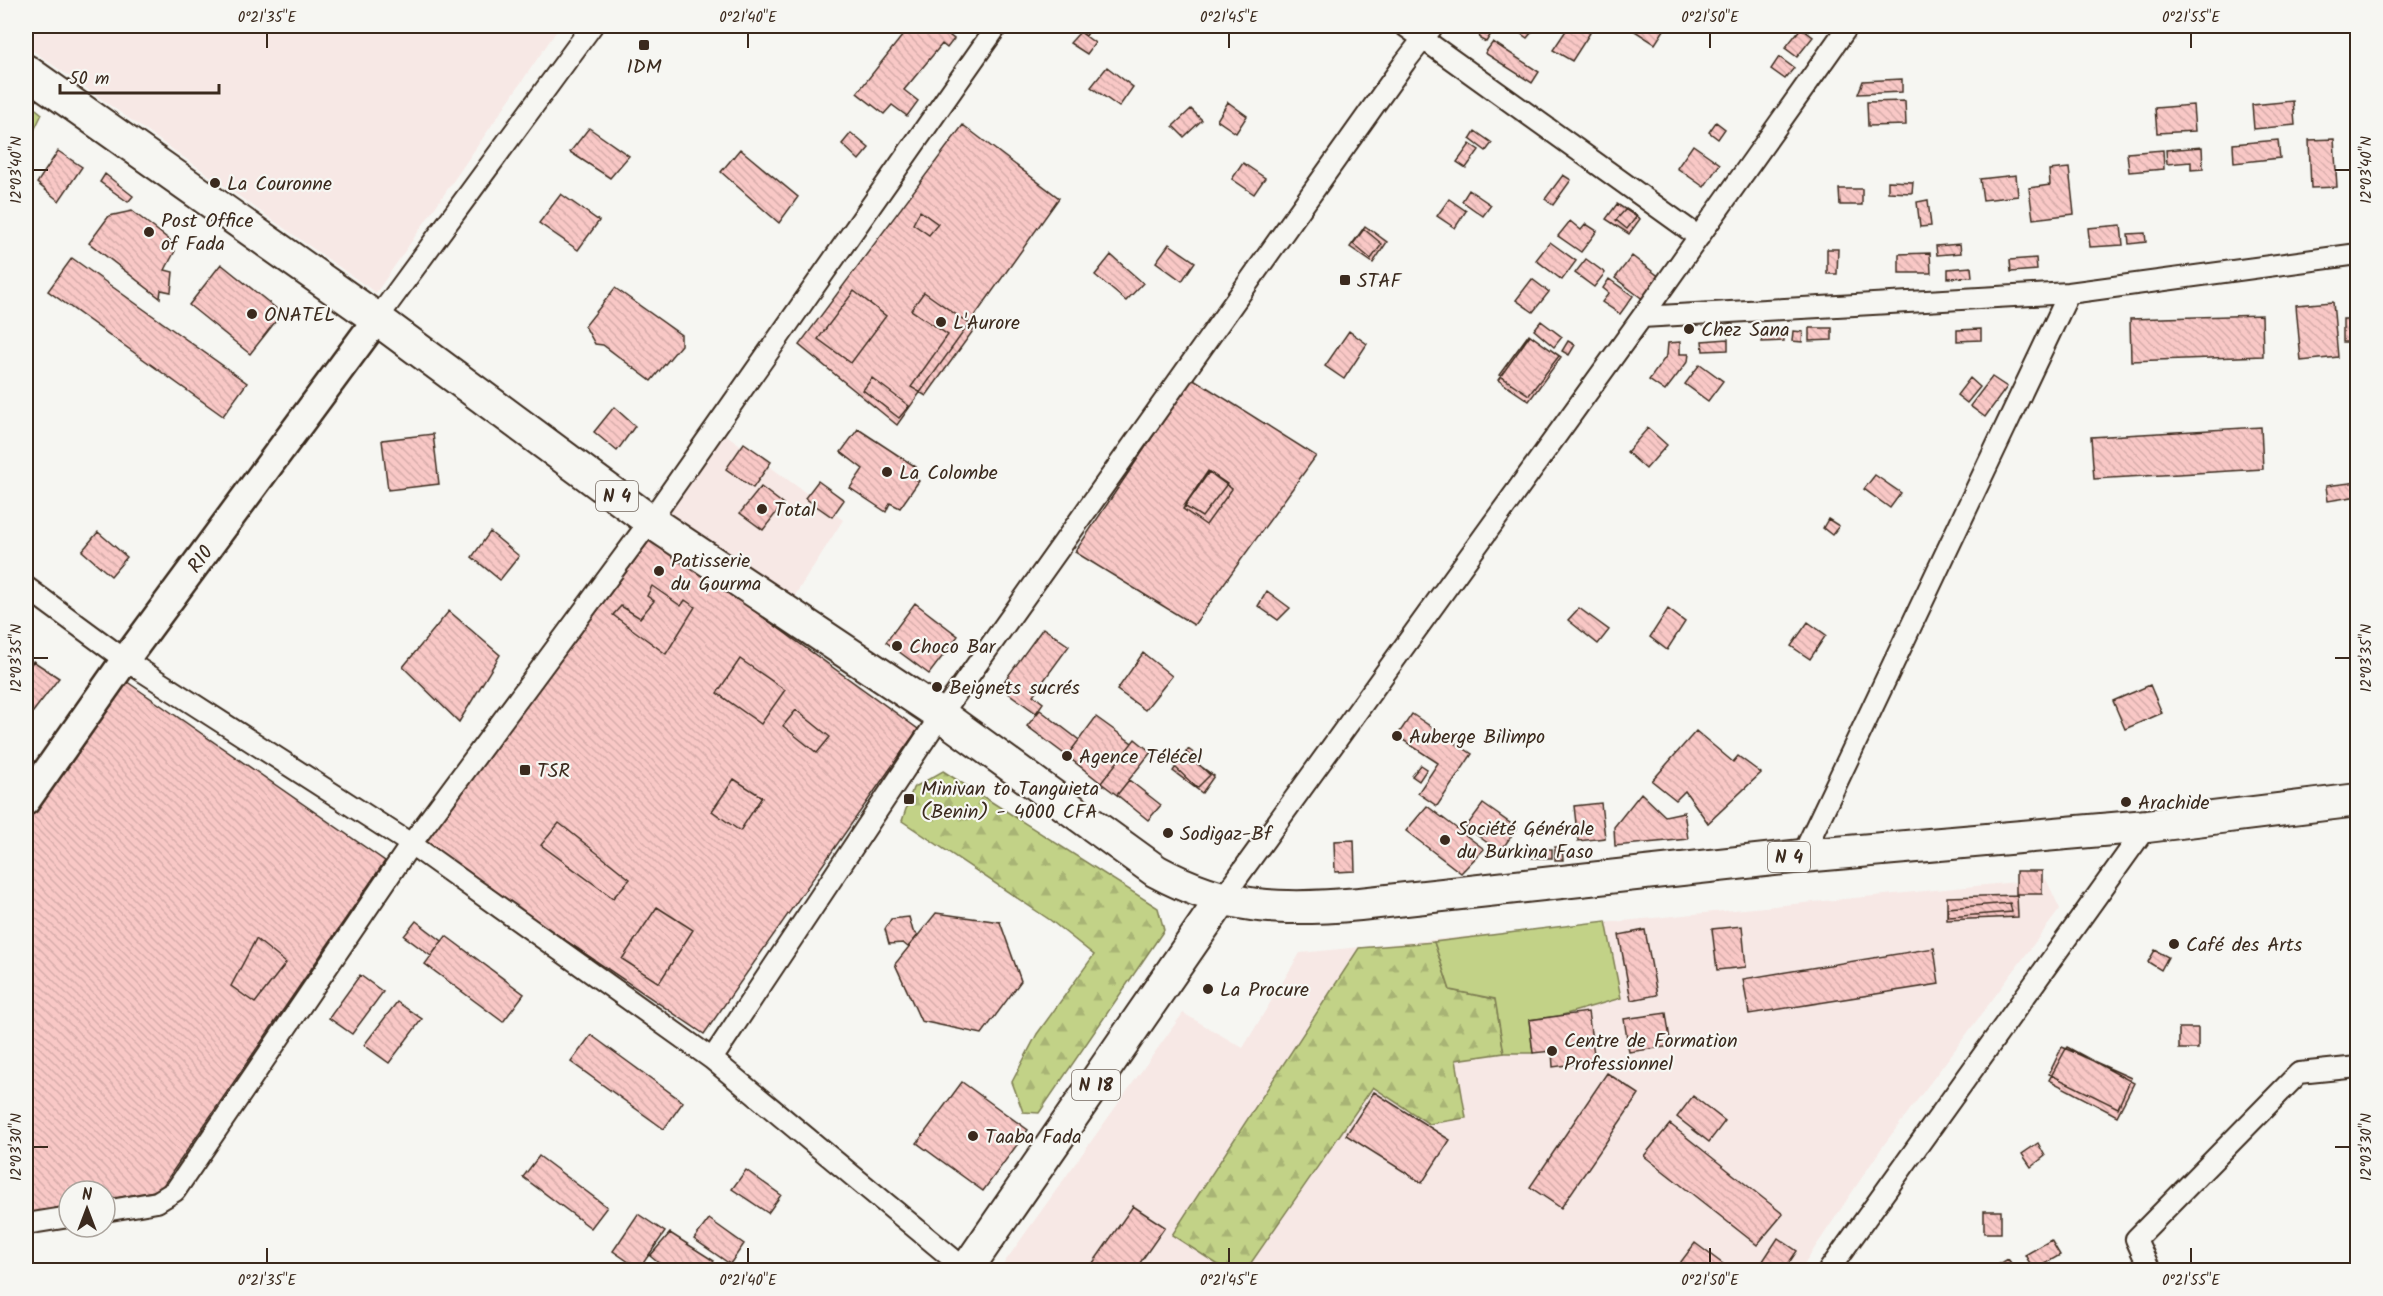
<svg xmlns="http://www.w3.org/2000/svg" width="2383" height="1296" viewBox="0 0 2383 1296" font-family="Kalam,sans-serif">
<defs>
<pattern id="forest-firs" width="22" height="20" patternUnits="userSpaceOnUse" patternTransform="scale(1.5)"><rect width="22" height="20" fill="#c2d287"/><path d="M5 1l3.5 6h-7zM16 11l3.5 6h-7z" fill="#a8b474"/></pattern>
<pattern id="building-back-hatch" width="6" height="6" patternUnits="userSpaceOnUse" patternTransform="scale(1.5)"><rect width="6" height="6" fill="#f9c8c6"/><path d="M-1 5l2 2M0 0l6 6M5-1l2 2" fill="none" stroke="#d6acaa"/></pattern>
</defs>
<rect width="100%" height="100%" fill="#f6f6f2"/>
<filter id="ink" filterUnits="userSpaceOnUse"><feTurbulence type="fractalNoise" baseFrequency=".0167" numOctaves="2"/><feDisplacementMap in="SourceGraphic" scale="12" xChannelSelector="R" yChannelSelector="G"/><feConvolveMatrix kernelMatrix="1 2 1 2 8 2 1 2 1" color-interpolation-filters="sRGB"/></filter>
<g filter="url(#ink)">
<!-- built -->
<path fill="#f7e8e5" d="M 26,26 L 560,26 L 376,293 L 26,46 Z
M 717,428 L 843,520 L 785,611 L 650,521 Z
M 2046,879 L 2060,909 L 1883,1146 L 1800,1270 L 999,1270 L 1183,1013 L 1243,1048 L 1300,953 Z"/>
<!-- forest -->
<path fill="url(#forest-firs)" stroke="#7e7e52" stroke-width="1.5" d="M 26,101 L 42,114 L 26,147 Z
M 943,771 L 1158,908 L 1164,930 L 1039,1113 L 1023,1112 L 1012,1082 L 1037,1034 L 1094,955 L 1050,920 L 902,821 L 913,788 Z
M 1434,942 L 1450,990 L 1495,999 L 1504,1053 L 1456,1060 L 1466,1118 L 1429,1124 L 1373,1087 L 1246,1270 L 1226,1270 L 1172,1235 L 1359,948 Z"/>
<!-- garden -->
<path fill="#c2d287" stroke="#7e7e52" stroke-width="1.5" d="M 1606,921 L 1621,998 L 1559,1016 L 1529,1020 L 1533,1053 L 1504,1053 L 1495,999 L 1450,990 L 1434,942 Z"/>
<!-- building -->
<path fill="url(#building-back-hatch)" stroke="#3b2a1e" stroke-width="1.5" d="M 910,26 L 937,26 L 954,39 L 947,48 L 942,44 L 904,90 L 918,101 L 907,116 L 892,105 L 884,114 L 857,93 Z
M 1073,26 L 1092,26 L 1086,36 Z
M 1478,26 L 1496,26 L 1486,42 L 1480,39 Z
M 1510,26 L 1537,26 L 1527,38 Z
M 1569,26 L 1578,26 L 1590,33 L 1572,61 L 1553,50 Z
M 1627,26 L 1663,26 L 1666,27 L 1655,44 Z
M 1801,28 L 1813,37 L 1797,57 L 1785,48 Z
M 1080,32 L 1095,43 L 1087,54 L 1070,43 Z
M 1493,42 L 1539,72 L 1532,83 L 1485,53 Z
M 1779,57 L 1794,68 L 1785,79 L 1771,69 Z
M 1107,67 L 1133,87 L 1119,107 L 1091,87 Z
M 1902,79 L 1902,92 L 1858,94 L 1863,81 Z
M 1905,101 L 1906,125 L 1868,126 L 1867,102 Z
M 2293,101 L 2295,125 L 2254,129 L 2252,105 Z
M 1228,102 L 1247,116 L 1236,133 L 1217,120 Z
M 2193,105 L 2195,131 L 2157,133 L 2155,108 Z
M 1191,109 L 1202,120 L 1184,137 L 1173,126 Z
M 1716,122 L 1725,129 L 1718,139 L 1709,132 Z
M 963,125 L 1059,198 L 897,425 L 799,345 Z
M 589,128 L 629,156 L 610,178 L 570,152 Z
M 1475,131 L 1492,143 L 1486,151 L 1470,139 Z
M 851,133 L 869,148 L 859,160 L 842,144 Z
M 2334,139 L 2337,187 L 2311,188 L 2309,140 Z
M 2278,140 L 2280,158 L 2234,163 L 2233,144 Z
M 1470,144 L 1479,150 L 1466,168 L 1457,162 Z
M 1693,145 L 1720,164 L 1704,187 L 1677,168 Z
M 2202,147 L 2203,169 L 2191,170 L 2191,162 L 2167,164 L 2166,150 Z
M 740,149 L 798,197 L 779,223 L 721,172 Z
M 2163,150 L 2164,169 L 2129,172 L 2127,153 Z
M 58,151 L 82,167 L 59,201 L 37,183 Z
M 1243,163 L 1265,178 L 1254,194 L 1232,179 Z
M 2069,168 L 2074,214 L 2033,219 L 2029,188 L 2050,185 L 2049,170 Z
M 105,174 L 133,196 L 128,202 L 100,182 Z
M 1563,175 L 1571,180 L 1553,205 L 1545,199 Z
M 2016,175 L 2018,196 L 1983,200 L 1980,179 Z
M 1888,181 L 1913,182 L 1912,193 L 1888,192 Z
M 1839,189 L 1862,189 L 1862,205 L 1840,205 Z
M 1469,190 L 1491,205 L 1483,216 L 1462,201 Z
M 561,194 L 599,221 L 578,250 L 539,223 Z
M 1449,199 L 1466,211 L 1455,228 L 1437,216 Z
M 1928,200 L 1931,226 L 1920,227 L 1917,202 Z
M 1617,204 L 1640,219 L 1629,234 L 1606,219 Z
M 1626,209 L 1637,216 L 1627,229 L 1616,220 Z
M 132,211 L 171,241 L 175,251 L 165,270 L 173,272 L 171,292 L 161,290 L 160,298 L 89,243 L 109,216 Z
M 920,211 L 938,224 L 929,235 L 913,224 Z
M 1570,221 L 1581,230 L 1586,224 L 1597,231 L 1581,252 L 1558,236 Z
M 2121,225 L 2123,245 L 2090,247 L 2088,228 Z
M 1365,226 L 1387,242 L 1373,263 L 1350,247 Z
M 1364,229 L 1382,244 L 1371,259 L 1353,244 Z
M 2145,233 L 2146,242 L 2129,244 L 2128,234 Z
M 1550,242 L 1576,261 L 1562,280 L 1536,260 Z
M 1169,244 L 1195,262 L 1182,281 L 1156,262 Z
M 1960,244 L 1961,253 L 1937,255 L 1936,246 Z
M 1827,249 L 1838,249 L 1837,274 L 1827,274 Z
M 1930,253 L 1931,273 L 1899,273 L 1899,254 Z
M 1111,255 L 1143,283 L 1126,301 L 1095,275 Z
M 1632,256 L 1661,278 L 1644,300 L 1615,278 Z
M 72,258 L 247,383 L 223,416 L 48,291 Z
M 2036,258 L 2037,270 L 2011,272 L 2010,260 Z
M 1586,259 L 1605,273 L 1594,287 L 1575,273 Z
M 221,264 L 282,313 L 250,354 L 189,305 Z
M 1971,267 L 1972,277 L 1948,278 L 1948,269 Z
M 1532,279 L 1549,292 L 1533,312 L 1516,300 Z
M 1609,279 L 1633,296 L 1620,314 L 1602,302 L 1609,293 L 1603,288 Z
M 615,288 L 681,335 L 681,345 L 651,381 L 603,345 L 595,344 L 585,326 Z
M 854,291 L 886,316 L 851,363 L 818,339 Z
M 924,292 L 975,328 L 926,396 L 911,387 L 948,335 L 911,310 Z
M 2333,302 L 2338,357 L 2301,361 L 2296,305 Z
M 2262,315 L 2263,356 L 2131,361 L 2130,319 Z
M 2343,319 L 2358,319 L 2358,342 L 2343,342 Z
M 1541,321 L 1562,337 L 1554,347 L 1534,330 Z
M 1809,328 L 1832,328 L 1832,340 L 1809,341 Z
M 1981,329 L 1981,340 L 1957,341 L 1957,330 Z
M 1349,331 L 1367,344 L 1344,379 L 1325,366 Z
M 1783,331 L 1784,341 L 1762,342 L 1761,332 Z
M 1793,331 L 1803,332 L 1802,342 L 1792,341 Z
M 1529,334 L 1559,356 L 1529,395 L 1499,375 Z
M 1530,335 L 1561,357 L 1529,401 L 1498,380 Z
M 1728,339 L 1728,350 L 1703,351 L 1702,341 Z
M 1568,341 L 1575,345 L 1569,355 L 1562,351 Z
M 1680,342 L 1680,354 L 1689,354 L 1688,361 L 1665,391 L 1649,380 L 1667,355 L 1668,343 Z
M 1700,364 L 1723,381 L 1708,401 L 1685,384 Z
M 1992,377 L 2007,387 L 1985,417 L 1970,406 Z
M 872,378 L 909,406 L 899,418 L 863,390 Z
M 1192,378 L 1316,456 L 1194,625 L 1075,552 Z
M 1970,378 L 1980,387 L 1967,403 L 1957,395 Z
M 614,407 L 635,426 L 617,451 L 594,432 Z
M 2261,427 L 2263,469 L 2094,479 L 2091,437 Z
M 1648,428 L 1667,445 L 1646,469 L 1627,452 Z
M 858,429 L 916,467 L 910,476 L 919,481 L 900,508 L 890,503 L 886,512 L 850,488 L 863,469 L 841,452 Z
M 433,434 L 439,484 L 388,490 L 382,440 Z
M 744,443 L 771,462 L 753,488 L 726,469 Z
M 1208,471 L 1227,484 L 1202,517 L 1184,506 Z
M 1209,472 L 1232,489 L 1206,525 L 1183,509 Z
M 1875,475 L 1901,493 L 1890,508 L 1864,489 Z
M 818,481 L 844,500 L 832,517 L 805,498 Z
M 2358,482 L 2358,496 L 2328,501 L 2326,486 Z
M 761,487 L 783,504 L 763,530 L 740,513 Z
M 1828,519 L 1839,526 L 1832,535 L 1823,528 Z
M 98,532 L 127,557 L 111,576 L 82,551 Z
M 490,532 L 519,556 L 500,580 L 472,557 Z
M 652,537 L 918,729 L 704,1034 L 423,844 Z
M 652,586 L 681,606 L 685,600 L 695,607 L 666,654 L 613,615 L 621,606 L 640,618 L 654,601 L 647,596 Z
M 1267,591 L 1290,608 L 1278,620 L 1258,606 Z
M 915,603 L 958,636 L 929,674 L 886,642 Z
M 1579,608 L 1609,630 L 1598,644 L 1568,620 Z
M 1668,609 L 1685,622 L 1667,650 L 1650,637 Z
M 449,611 L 500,655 L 459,722 L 403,667 Z
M 1808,622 L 1826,635 L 1810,659 L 1791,646 Z
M 1043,628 L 1069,646 L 1033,695 L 1043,703 L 1036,713 L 1000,687 Z
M 1143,653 L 1172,676 L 1145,710 L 1117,690 Z
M 740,659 L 785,690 L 761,724 L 717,693 Z
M 33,661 L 59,678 L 26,721 L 26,672 Z
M 123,679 L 385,861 L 160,1190 L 105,1200 L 105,1191 L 69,1191 L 69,1206 L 26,1214 L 26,818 Z
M 2150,685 L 2162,713 L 2125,729 L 2113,701 Z
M 796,710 L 830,737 L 817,753 L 783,726 Z
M 1040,710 L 1079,740 L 1067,756 L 1027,726 Z
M 1412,714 L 1472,754 L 1437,806 L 1418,793 L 1438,763 L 1397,736 Z
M 1096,717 L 1132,743 L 1101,783 L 1067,756 Z
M 1696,731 L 1733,762 L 1738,756 L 1761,773 L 1708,823 L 1685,791 L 1676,800 L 1652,781 Z
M 1135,739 L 1151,752 L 1117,795 L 1101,783 Z
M 1188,749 L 1199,757 L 1195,762 L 1214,776 L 1202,793 L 1173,771 Z
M 1187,753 L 1210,775 L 1197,788 L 1174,766 Z
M 1421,765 L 1427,769 L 1419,781 L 1412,776 Z
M 734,779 L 762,797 L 740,831 L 712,811 Z
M 1129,780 L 1161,805 L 1148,820 L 1117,795 Z
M 1641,793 L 1665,816 L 1684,812 L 1688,839 L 1615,846 L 1614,827 Z
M 1601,803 L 1605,838 L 1578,841 L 1574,806 Z
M 1483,804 L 1517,828 L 1500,852 L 1466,827 Z
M 1427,806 L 1484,849 L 1461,873 L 1406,831 Z
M 559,823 L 630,879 L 613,898 L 541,845 Z
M 1354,840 L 1355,871 L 1335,872 L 1334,841 Z
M 1555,847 L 1562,847 L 1563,860 L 1555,860 Z
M 1532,849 L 1552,849 L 1552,858 L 1532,858 Z
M 2016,871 L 2042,871 L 2042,894 L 2016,894 Z
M 2017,895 L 2018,917 L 1947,920 L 1947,897 Z
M 2010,903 L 2012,912 L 1949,917 L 1947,908 Z
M 657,907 L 693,930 L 659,983 L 622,959 Z
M 936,913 L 1000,922 L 1021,981 L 982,1034 L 921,1021 L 895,964 Z
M 909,917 L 913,931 L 918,935 L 908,947 L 903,943 L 889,944 L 885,929 L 891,919 Z
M 416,921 L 442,941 L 431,956 L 404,936 Z
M 1742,926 L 1746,967 L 1717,970 L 1712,929 Z
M 1645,930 L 1657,995 L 1631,1000 L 1619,935 Z
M 446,936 L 524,994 L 503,1022 L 425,964 Z
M 256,939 L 286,963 L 255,1003 L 231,986 Z
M 1934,948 L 1939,984 L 1749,1014 L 1743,979 Z
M 2155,950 L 2168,957 L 2161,970 L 2148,962 Z
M 360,975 L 383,992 L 352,1034 L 329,1018 Z
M 26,983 L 33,983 L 34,1015 L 26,1015 Z
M 397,1002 L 422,1019 L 389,1063 L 364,1045 Z
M 1588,1012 L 1595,1061 L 1553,1067 L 1552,1051 L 1533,1053 L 1529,1020 Z
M 1666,1013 L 1671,1046 L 1629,1052 L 1624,1019 Z
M 2179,1028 L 2198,1028 L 2198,1049 L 2179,1049 Z
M 591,1035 L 683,1102 L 664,1129 L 571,1062 Z
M 2062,1047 L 2131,1078 L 2118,1108 L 2049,1074 Z
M 2067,1047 L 2134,1083 L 2117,1116 L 2049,1080 Z
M 1607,1073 L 1639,1094 L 1561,1208 L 1530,1187 Z
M 962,1082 L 1028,1130 L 983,1191 L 917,1143 Z
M 1374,1092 L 1450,1140 L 1422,1183 L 1346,1135 Z
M 1693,1096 L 1725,1121 L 1709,1142 L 1677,1117 Z
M 1670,1124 L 1783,1214 L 1757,1245 L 1644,1156 Z
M 2038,1143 L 2045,1156 L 2031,1167 L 2022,1154 Z
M 539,1156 L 607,1207 L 591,1228 L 523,1177 Z
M 746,1170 L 781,1195 L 768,1213 L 732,1189 Z
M 1133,1206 L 1165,1227 L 1135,1270 L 1088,1270 Z
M 1984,1211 L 2001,1211 L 2001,1233 L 1984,1233 Z
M 638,1214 L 665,1232 L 639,1269 L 613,1251 Z
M 709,1219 L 744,1244 L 730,1264 L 694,1239 Z
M 670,1233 L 714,1261 L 707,1270 L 679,1270 L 670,1264 L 662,1266 L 650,1256 Z
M 1778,1238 L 1797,1251 L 1784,1270 L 1757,1270 Z
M 2051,1240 L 2060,1255 L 2034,1270 L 2025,1255 Z
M 1695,1243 L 1731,1270 L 1681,1270 L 1677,1267 Z
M 2008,1259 L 2016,1270 L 1989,1270 Z"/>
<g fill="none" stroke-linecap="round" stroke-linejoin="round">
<defs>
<path id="minor" d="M 1405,26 L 1699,237
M 1642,317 L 2069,293 L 2358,254
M 377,319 L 592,26
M 26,587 L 125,660 L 411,844 L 712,1059 L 965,1269 L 964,1270
M 1802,856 L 2069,293
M 1222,899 L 1642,317 L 1848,26
M 712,1059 L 941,715 L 1405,62 L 1433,26
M 105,1211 L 157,1202 L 175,1191 L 411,844 L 650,521 L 997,26
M 26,1224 L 69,1217
M 1829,1270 L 2147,826
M 2150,1270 L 2136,1239 L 2299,1073 L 2358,1067"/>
<g id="secondary">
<path id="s1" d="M 26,801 L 125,660 L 377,319"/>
</g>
<path id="trunk" d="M 26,71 L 377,319 L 650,521 L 941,715 L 1156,871 C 1228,910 1281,911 1360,904 L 1802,856 L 2147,826 L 2358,800
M 966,1270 L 1222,899"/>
</defs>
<!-- minor casing -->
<use href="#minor" stroke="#3b2a1e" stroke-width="24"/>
<!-- secondary casing -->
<use href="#secondary" stroke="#3b2a1e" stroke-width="32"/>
<!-- trunk casing -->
<use href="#trunk" stroke="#3b2a1e" stroke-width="36"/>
<!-- minor -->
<use href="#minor" stroke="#f6f6f2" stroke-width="20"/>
<!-- secondary -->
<use href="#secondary" stroke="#f6f6f2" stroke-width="27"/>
<!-- trunk -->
<use href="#trunk" stroke="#f6f6f2" stroke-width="32"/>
</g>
</g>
<!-- ticks -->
<path fill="none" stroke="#3b2a1e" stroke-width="2" d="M 267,33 L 267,48M 748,33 L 748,48M 1229,33 L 1229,48M 1710,33 L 1710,48M 2191,33 L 2191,48M 33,170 L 48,170M 2335,170 L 2350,170M 33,658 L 48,658M 2335,658 L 2350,658M 33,1147 L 48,1147M 2335,1147 L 2350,1147M 267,1248 L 267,1263M 748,1248 L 748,1263M 1229,1248 L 1229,1263M 1710,1248 L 1710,1263M 2191,1248 L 2191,1263"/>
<!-- markers -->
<g fill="#3b2a1e" stroke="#f6f6f2" stroke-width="2">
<rect x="638" y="39" width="12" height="12" rx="3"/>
<circle cx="215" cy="183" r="6"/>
<circle cx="149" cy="232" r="6"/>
<rect x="1339" y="274" width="12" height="12" rx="3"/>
<circle cx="252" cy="314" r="6"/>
<circle cx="941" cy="322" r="6"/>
<circle cx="1689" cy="329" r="6"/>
<circle cx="887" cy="472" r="6"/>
<circle cx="762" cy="509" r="6"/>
<circle cx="659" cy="571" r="6"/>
<circle cx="897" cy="646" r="6"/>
<circle cx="937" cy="687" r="6"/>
<circle cx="1397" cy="736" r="6"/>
<circle cx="1067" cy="756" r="6"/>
<rect x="519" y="764" width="12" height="12" rx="3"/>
<rect x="903" y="793" width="12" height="12" rx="3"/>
<circle cx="2126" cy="802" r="6"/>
<circle cx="1168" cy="833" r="6"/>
<circle cx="1445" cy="840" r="6"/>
<circle cx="2174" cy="944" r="6"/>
<circle cx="1208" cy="989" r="6"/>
<circle cx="1552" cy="1051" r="6"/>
<circle cx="973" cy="1136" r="6"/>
</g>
<g text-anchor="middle" stroke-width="4.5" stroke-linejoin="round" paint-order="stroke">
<!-- shield labels -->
<g fill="#f6f6f2" stroke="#73675e" stroke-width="1.5">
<rect x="596" y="481" width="42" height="30" rx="4.5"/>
<rect x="1768" y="842" width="42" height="30" rx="4.5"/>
<rect x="1072" y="1070" width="48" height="30" rx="4.5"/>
</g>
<g font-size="18" font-weight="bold" fill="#3b2a1e">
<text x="617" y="502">N 4</text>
<text x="1789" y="863">N 4</text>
<text x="1096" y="1091">N 18</text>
</g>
<!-- poi labels -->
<g font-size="20" fill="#3b2a1e" stroke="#f6f6f2" text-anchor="start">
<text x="644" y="73" text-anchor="middle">IDM</text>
<text x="227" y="190">La Couronne</text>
<text x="161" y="227">Post Office<tspan x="161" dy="23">of Fada</tspan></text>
<text x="1357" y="287">STAF</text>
<text x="264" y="321">ONATEL</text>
<text x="953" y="329">L'Aurore</text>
<text x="1701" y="336">Chez Sana</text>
<text x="899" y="479">La Colombe</text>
<text x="774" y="516">Total</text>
<text x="671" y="567">Patisserie<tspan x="671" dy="23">du Gourma</tspan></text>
<text x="909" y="653">Choco Bar</text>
<text x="949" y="694">Beignets sucrés</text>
<text x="1409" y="743">Auberge Bilimpo</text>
<text x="1079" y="763">Agence Télécel</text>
<text x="537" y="777">TSR</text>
<text x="921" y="795">Minivan to Tanguieta<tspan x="921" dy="23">(Benin) - 4000 CFA</tspan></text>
<text x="2138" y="809">Arachide</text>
<text x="1457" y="835">Société Générale<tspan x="1457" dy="23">du Burkina Faso</tspan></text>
<text x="1180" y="840">Sodigaz-Bf</text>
<text x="2186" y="951">Café des Arts</text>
<text x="1220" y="996">La Procure</text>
<text x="1564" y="1047">Centre de Formation<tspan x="1564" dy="23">Professionnel</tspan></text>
<text x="985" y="1143">Taaba Fada</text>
</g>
<!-- street labels -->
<g font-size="20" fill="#3b2a1e" stroke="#f6f6f2">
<text dy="7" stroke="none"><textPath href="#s1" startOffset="298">R10</textPath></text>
</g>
</g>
<!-- margin -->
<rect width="2383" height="1296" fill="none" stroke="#f6f6f2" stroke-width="66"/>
<!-- north arrow -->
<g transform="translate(87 1209)"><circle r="28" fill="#f6f6f2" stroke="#aba49d" stroke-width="1.5"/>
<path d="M0-4.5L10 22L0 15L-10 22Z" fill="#3b2a1e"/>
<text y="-9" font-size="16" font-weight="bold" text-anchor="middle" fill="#3b2a1e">N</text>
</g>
<!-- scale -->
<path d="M60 84v9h159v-9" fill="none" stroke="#3b2a1e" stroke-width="3"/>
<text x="69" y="84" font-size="18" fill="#3b2a1e" stroke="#f6f6f2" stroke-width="4.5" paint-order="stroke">50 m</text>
<rect x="33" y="33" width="2317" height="1230" fill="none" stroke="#3b2a1e" stroke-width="2"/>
<g font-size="15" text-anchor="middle" fill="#3b2a1e">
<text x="267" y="22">0°21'35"E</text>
<text x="748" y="22">0°21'40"E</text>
<text x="1229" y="22">0°21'45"E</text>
<text x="1710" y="22">0°21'50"E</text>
<text x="2191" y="22">0°21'55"E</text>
<text transform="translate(16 170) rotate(-90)" y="5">12°03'40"N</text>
<text transform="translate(2366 170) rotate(-90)" y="5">12°03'40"N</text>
<text transform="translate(16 658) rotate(-90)" y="5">12°03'35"N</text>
<text transform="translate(2366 658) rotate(-90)" y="5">12°03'35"N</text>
<text transform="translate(16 1147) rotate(-90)" y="5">12°03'30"N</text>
<text transform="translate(2366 1147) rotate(-90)" y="5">12°03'30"N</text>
<text x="267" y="1285">0°21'35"E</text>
<text x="748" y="1285">0°21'40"E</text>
<text x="1229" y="1285">0°21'45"E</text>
<text x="1710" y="1285">0°21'50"E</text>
<text x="2191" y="1285">0°21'55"E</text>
</g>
</svg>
